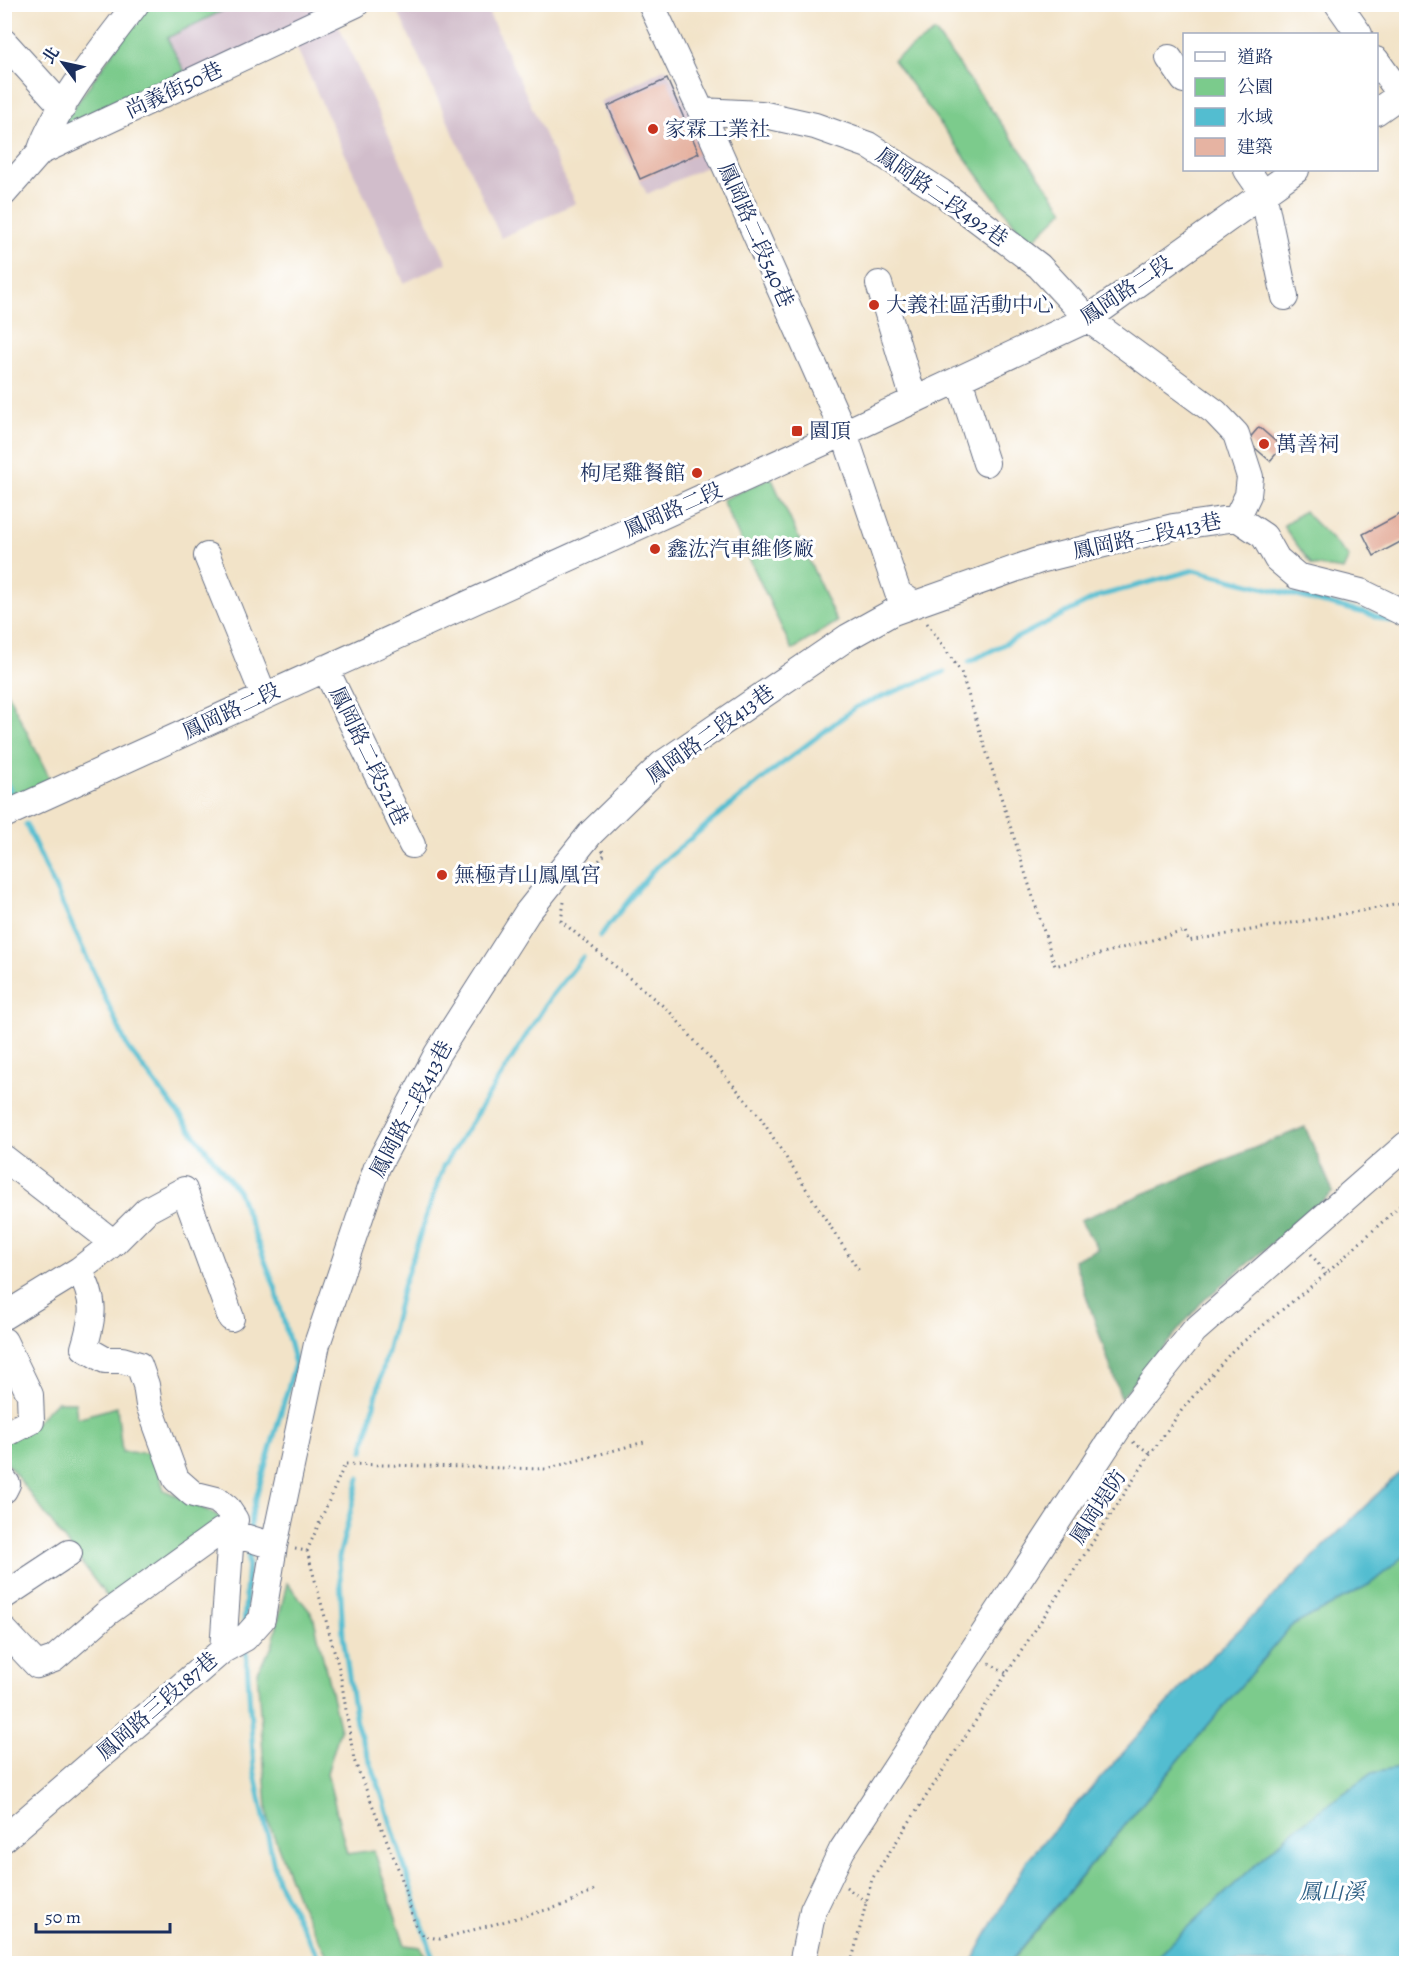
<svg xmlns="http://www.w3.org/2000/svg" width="1411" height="1968" viewBox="0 0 1411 1968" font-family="Alegreya,'Noto Serif TC',serif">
<rect width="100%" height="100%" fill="#fff"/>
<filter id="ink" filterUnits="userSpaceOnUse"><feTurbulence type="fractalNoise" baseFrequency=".0167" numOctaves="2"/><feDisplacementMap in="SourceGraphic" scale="12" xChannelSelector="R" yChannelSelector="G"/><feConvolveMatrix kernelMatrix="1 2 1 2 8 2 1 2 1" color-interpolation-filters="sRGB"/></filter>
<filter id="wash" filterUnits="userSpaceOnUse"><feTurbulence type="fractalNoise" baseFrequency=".008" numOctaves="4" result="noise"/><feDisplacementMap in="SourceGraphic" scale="24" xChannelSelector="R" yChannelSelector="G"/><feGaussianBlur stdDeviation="1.35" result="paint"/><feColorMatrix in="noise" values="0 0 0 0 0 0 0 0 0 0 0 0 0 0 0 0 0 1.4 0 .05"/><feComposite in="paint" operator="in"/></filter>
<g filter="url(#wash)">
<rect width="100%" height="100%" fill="#f2e3c8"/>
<!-- industrial -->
<path fill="#d1bdcb" d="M 222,5 L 337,5 L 187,76 L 167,38 L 224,10 Z
M 395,5 L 485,5 L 576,203 L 501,238 Z
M 337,22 L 447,263 L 404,283 L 294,42 Z
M 666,68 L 700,130 L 714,163 L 647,194 L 600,102 Z"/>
<!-- green -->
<path fill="#7bcb8c" stroke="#4b7d75" stroke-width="1.5" d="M 146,5 L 222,5 L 224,10 L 167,38 L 187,76 L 54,136 Z
M 935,32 L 1064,210 L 1029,244 L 893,60 Z
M 771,477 L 837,622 L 792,650 L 722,500 Z
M 1304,511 L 1349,557 L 1343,570 L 1312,565 L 1283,526 Z
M 4,686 L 50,779 L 8,802 L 4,793 Z
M 56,1402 L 75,1402 L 77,1418 L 117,1407 L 122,1452 L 153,1453 L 164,1490 L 225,1519 L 110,1601 L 5,1460 L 5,1439 L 35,1423 Z
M 1406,1555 L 1406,1767 L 1372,1773 L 1293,1830 L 1150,1963 L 1009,1964 L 1290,1627 L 1370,1584 Z
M 287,1583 L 313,1615 L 340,1730 L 327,1773 L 347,1854 L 374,1850 L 405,1945 L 420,1947 L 430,1963 L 331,1963 L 299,1902 L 268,1820 L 257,1671 L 272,1647 Z"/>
<!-- forest -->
<path fill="#64af78" stroke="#406f6b" stroke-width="1.5" d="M 1305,1127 L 1333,1192 L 1202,1302 L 1121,1398 L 1074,1260 L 1098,1249 L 1080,1220 Z"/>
<!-- water -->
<path fill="#53bdd0" stroke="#377697" stroke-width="1.5" d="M 1406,1466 L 1406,1555 L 1370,1584 L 1290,1627 L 1009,1963 L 971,1963 L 1028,1859 L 1191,1677 Z
M 1406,1767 L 1406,1963 L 1150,1963 L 1293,1830 L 1372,1773 Z"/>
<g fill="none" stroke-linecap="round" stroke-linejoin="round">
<!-- stream -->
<path stroke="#53bdd0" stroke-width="5" d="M 969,662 L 1099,596 L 1194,570 L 1369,614 L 1391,622
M 4,778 L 10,790
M 26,824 L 128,1048 L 238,1191 L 275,1287 L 295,1364 L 251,1515 L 250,1530
M 600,936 L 654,869 L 762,779 L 856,707 L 944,672
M 363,1451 L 403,1286 L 443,1167 L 550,998 L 583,957
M 359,1478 L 339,1557 L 343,1636 L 356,1723 L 380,1789 L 432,1955 L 437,1964
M 244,1626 L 249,1545
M 246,1647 L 254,1769 L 277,1880 L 322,1964"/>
</g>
<g id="blocks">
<!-- building -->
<path fill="#e6b3a2" d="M 667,79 L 699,153 L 640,179 L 608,106 Z
M 1259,427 L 1282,447 L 1270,461 L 1247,441 Z
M 1406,511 L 1406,539 L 1374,556 L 1363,534 Z"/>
</g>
</g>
<g filter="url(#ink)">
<use href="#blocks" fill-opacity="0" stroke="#666e83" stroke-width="1.5"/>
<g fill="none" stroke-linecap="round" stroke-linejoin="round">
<defs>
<path id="minor" d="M 651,4 L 701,111 L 844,433 L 898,593 L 914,604
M 1338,4 L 1359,34
M 4,42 L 63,107
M 1169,58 L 1184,80
M 1376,60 L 1401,95
M 701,111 L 761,114 L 815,126 L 868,145 L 941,192 L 1039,266 L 1088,319 L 1215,412 L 1236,434 L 1250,477 L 1248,495 L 1237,518
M 1376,112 L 1406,91
M 40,152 C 57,103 104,46 136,4
M 1247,170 L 1263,193 L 1285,297
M 4,193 L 40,152 L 356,4
M 879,284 L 914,400
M 959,379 L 986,463
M 1237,518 L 1264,536 L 1277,559 L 1297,576 L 1361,592 L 1406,614
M 207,556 L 264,696
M 325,668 L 412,845
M 4,815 L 844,433 L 1088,319 L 1296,170
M 4,1158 L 114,1243 L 79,1270 L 4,1316
M 114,1243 L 147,1210 L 184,1190 L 231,1318
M 79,1270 C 96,1301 94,1315 84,1348 L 105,1360 L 122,1360 L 139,1365 L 146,1385 L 149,1405 L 176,1479 L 193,1494 L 217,1500 L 227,1508 L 235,1520 L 231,1533 L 274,1546
M 4,1341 L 30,1395 L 31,1421 L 4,1435
M 4,1480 L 7,1484 L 4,1490
M 4,1596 L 69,1553
M 4,1630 L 37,1665 L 54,1659 L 107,1613 L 221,1531 L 231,1533 L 223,1650
M 4,1839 L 223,1650 L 245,1638 L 262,1619 L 274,1546 L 317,1344 L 377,1167 L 437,1054 L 527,913 L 590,834 L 662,764 L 848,637 L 893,612 L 1040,560 L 1173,527 L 1237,518
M 802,1964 L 813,1910 L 842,1850 L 1129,1412 L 1194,1331 L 1406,1145"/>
</defs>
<!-- minor casing -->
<use href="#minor" stroke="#666e83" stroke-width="28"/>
<!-- path -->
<path stroke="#666e83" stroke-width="3" stroke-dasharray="1.5 4.5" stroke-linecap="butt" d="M 927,623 L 961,672 L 1055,966 L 1185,931 L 1188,941 L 1406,903
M 1404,633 L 1406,734
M 595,865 L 605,854 L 602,850
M 564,902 L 561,921 L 669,1011 L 758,1114 L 859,1271
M 1311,1254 L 1326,1274
M 1133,1442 L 1150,1453
M 295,1549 L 307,1551 L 345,1464 L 546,1469 L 644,1442
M 307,1551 L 340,1672 L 354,1760 L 400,1873 L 413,1918 L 418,1930 L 424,1936 L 440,1939 L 568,1904 L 594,1890
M 989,1663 L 1006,1673
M 846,1887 L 866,1902
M 851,1964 L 872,1879 L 1151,1453 L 1184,1407 L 1233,1350 L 1326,1274 L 1406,1200"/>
<!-- minor -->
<use href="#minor" stroke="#fff" stroke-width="26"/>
</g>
</g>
<!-- markers -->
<g fill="#c8321e" stroke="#fff" stroke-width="2">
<circle cx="653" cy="129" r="6"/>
<circle cx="874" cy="305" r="6"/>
<rect x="791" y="425" width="12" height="12" rx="3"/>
<circle cx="1264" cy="444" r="6"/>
<circle cx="697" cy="473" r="6"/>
<circle cx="655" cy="549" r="6"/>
<circle cx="442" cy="875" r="6"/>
</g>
<g text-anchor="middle" stroke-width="6" stroke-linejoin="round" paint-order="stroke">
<!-- street labels -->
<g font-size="21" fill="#1b2f5e" stroke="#fff">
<text transform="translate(174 90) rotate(-25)" y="7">尚義街50巷</text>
<text transform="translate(942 197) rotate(35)" y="7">鳳岡路二段492巷</text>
<text transform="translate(756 235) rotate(66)" y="7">鳳岡路二段540巷</text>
<text transform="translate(1126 290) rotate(-34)" y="7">鳳岡路二段</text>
<text transform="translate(673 510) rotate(-24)" y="7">鳳岡路二段</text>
<text transform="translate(1147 536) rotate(-12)" y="7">鳳岡路二段413巷</text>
<text transform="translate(231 711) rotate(-25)" y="7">鳳岡路二段</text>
<text transform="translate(710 734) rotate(-36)" y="7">鳳岡路二段413巷</text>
<text transform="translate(369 756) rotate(64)" y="7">鳳岡路二段521巷</text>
<text transform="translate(411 1109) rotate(-62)" y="7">鳳岡路二段413巷</text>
<text transform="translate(1098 1507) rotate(-57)" y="7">鳳岡堤防</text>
<text transform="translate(157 1706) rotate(-41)" y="7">鳳岡路三段187巷</text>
</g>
<!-- poi labels -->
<g font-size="21" fill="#1b2f5e" stroke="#fff" text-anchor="start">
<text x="665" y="136">家霖工業社</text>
<text x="886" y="312">大義社區活動中心</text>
<text x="809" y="438">園頂</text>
<text x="1276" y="451">萬善祠</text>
<text x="685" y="480" text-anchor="end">枸尾雞餐館</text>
<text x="667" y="556">鑫汯汽車維修廠</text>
<text x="454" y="882">無極青山鳳凰宮</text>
</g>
<!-- water labels -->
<g font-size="22" font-style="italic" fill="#2f6186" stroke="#fff">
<text x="1332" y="1899">鳳山溪</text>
</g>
</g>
<!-- margin -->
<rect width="1411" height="1968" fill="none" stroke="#fff" stroke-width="24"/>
<!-- legend -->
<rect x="1183" y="33" width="195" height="138" fill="#ffffff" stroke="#a4acbf" stroke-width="1.5"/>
<rect x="1195" y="52" width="30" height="9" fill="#ffffff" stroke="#a4acbf" stroke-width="1.5"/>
<text x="1237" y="63" font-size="18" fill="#1b2f5e">道路</text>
<rect x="1195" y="78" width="30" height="18" fill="#7bcb8c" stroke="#a4acbf" stroke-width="1.5"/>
<text x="1237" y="93" font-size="18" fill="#1b2f5e">公園</text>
<rect x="1195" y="108" width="30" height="18" fill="#53bdd0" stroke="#a4acbf" stroke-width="1.5"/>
<text x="1237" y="123" font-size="18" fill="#1b2f5e">水域</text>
<rect x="1195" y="138" width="30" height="18" fill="#e6b3a2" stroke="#a4acbf" stroke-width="1.5"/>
<text x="1237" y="153" font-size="18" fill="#1b2f5e">建築</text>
<!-- north arrow -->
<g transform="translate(63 63) rotate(303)" stroke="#ffffff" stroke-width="4.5" paint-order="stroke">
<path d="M0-4.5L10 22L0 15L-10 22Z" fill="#1b2f5e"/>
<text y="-9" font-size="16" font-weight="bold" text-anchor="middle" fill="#1b2f5e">北</text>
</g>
<!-- scale -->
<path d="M36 1923v9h134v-9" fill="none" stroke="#1b2f5e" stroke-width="3"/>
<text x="45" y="1923" font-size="18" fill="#1b2f5e" stroke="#ffffff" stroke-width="4.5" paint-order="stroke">50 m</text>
</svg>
